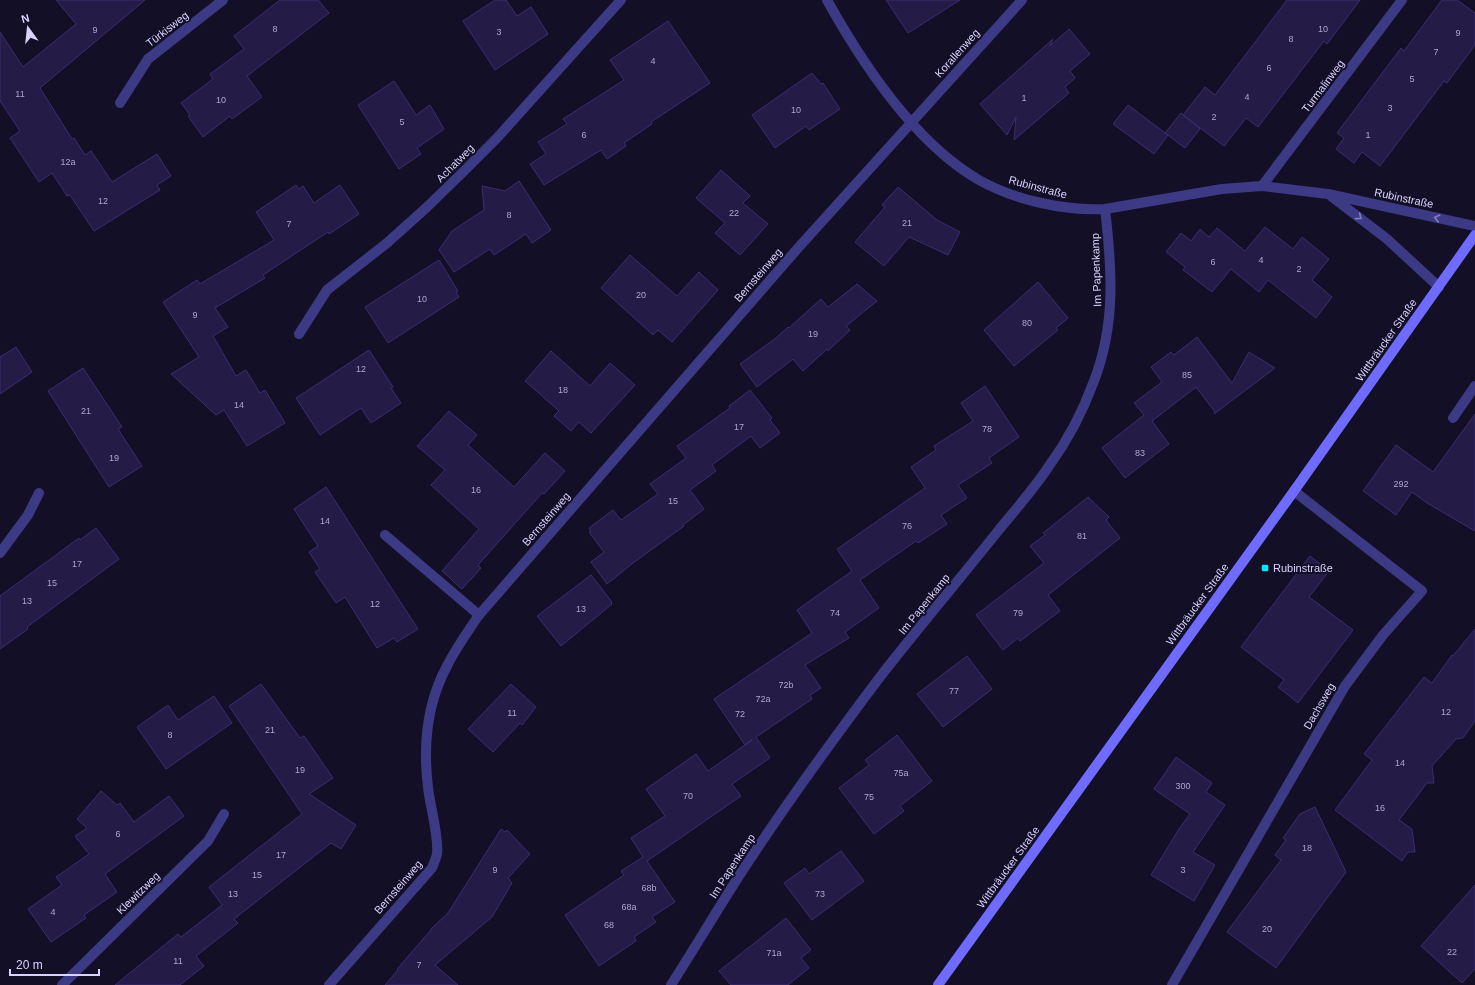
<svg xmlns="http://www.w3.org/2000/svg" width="1475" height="985" viewBox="0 0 1475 985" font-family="Helvetica,sans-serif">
<rect width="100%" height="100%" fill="#130f26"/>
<!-- building -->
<path fill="#241b47" stroke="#3b2d73" d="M 56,0 L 145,0 L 40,88 L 72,139 L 74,138 L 85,155 L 91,151 L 112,182 L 157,154 L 171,176 L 157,185 L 160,190 L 94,231 L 70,195 L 67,196 L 52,173 L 39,182 L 10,138 L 20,131 L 0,101 L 0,32 L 23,67 L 76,24 Z
M 280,0 L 318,0 L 329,13 L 247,76 L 262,97 L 232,119 L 230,116 L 203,137 L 188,116 L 190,115 L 181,103 L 213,79 L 210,74 L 244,49 L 234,36 Z
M 495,0 L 506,0 L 517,16 L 531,7 L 548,34 L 495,70 L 463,21 Z
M 886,0 L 960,0 L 908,33 Z
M 1287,0 L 1360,0 L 1327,44 L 1324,41 L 1258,127 L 1246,118 L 1224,146 L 1183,115 L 1205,87 L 1215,95 Z
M 1442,0 L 1457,0 L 1475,13 L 1475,45 L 1447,83 L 1444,81 L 1380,166 L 1362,152 L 1354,163 L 1336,149 L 1344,138 L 1337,133 L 1401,48 L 1404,51 Z
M 668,21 L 710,83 L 651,122 L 652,124 L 624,143 L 626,146 L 607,159 L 601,150 L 544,185 L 530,164 L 546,154 L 538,142 L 567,124 L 563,119 L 624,80 L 610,60 Z
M 1069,29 L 1090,54 L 1070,71 L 1075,78 L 1065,87 L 1069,93 L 1014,140 L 1016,117 L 1007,135 L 980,104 L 1053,39 L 1050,46 Z
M 812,73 L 821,84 L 823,83 L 840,109 L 809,130 L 806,126 L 775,148 L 752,115 Z
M 394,81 L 416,115 L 430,105 L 444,129 L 417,148 L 421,154 L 399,169 L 358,105 Z
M 1128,105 L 1168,135 L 1154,154 L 1113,124 Z
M 1181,113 L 1200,129 L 1185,148 L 1165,133 Z
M 721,170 L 750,196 L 743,203 L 768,224 L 740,255 L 715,233 L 725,223 L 696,198 Z
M 519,181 L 551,230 L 532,243 L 526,234 L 494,255 L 490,249 L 454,272 L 439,250 L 452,231 L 484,210 L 482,186 L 505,191 Z
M 296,185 L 299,189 L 303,186 L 314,203 L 340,185 L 359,214 L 329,234 L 328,232 L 263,275 L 265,278 L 215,308 L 228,327 L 213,336 L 236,376 L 246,370 L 260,393 L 265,390 L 285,423 L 247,446 L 224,410 L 216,415 L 171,374 L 199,357 L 163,302 L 197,280 L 200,284 L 274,240 L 256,212 Z
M 898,187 L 937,220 L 960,232 L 948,255 L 909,237 L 884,266 L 855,242 L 885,207 L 882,205 Z
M 1265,227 L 1293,249 L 1302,237 L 1329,259 L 1312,280 L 1332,297 L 1316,318 L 1268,280 L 1259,292 L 1231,269 L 1212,292 L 1183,270 L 1185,267 L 1166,252 L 1181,233 L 1191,241 L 1200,229 L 1209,237 L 1217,228 L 1245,251 Z
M 630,255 L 677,296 L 699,272 L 718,290 L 672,342 L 658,330 L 653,335 L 601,288 Z
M 439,260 L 458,291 L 456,292 L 459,297 L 388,343 L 365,307 Z
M 1038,282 L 1068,318 L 1056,328 L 1058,330 L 1014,366 L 984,330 Z
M 857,284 L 877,301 L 846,326 L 850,330 L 828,351 L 827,349 L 803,371 L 793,359 L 757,387 L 740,364 L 776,338 L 788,327 L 789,328 L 821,299 L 828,307 Z
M 1197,337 L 1232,383 L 1249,352 L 1275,368 L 1214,414 L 1215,412 L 1196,387 L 1152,421 L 1169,444 L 1125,478 L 1102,448 L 1144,415 L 1134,403 L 1162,382 L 1151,367 L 1171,352 L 1174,355 Z
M 16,347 L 32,372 L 0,394 L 0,357 Z
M 369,350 L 393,387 L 391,388 L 401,403 L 371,423 L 361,408 L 320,435 L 296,398 Z
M 551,351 L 590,386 L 610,363 L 635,385 L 591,433 L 579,422 L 571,431 L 554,416 L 559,411 L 525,381 Z
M 83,368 L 122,427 L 118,429 L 142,466 L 109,487 L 48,391 Z
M 985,386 L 1019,437 L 989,458 L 992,463 L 958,485 L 967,498 L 941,515 L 947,524 L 918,543 L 916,541 L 860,580 L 879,608 L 845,632 L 849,638 L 805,665 L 821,688 L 810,695 L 812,699 L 756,737 L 770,758 L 732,784 L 741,796 L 647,861 L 675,902 L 652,917 L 656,922 L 634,937 L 636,941 L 599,966 L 565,915 L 624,875 L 621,871 L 643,857 L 631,838 L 665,816 L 646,789 L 696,754 L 708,771 L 752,740 L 745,745 L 714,699 L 812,633 L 797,610 L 852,571 L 837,549 L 925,488 L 911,467 L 936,450 L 934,446 L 973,421 L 961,403 Z
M 750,390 L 772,418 L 770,420 L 780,433 L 760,448 L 751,436 L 712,465 L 716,471 L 690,490 L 704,509 L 683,525 L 684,526 L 633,563 L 607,584 L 591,562 L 604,552 L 589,532 L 591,531 L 589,528 L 613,510 L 621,520 L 658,494 L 650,484 L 686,458 L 677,446 L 730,408 L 729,406 Z
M 449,411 L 477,435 L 468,445 L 514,487 L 545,453 L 565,471 L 544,494 L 542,493 L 478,565 L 481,568 L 462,589 L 442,571 L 479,529 L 431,485 L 445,470 L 417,446 Z
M 1475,414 L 1475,531 L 1427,503 L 1412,492 L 1396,515 L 1363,491 L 1396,445 L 1433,472 Z
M 326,487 L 418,629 L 397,642 L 394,638 L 377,648 L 345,597 L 336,603 L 315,572 L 320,569 L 309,552 L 318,546 L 294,509 Z
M 1088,497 L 1109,517 L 1106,520 L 1120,538 L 1048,595 L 1060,611 L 1020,641 L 1018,638 L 1003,650 L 976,615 L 1044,563 L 1030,546 L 1045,535 L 1043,533 Z
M 96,528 L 119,559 L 27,627 L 28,629 L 0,649 L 0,596 L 79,538 L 80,540 Z
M 1310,556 L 1329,571 L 1309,597 L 1353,630 L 1298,703 L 1278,687 L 1284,680 L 1241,647 Z
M 591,575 L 612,602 L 611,603 L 612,604 L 561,646 L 537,616 Z
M 1475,629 L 1475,721 L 1463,738 L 1456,739 L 1432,766 L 1434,783 L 1427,783 L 1399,820 L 1412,829 L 1415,852 L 1408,852 L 1402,861 L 1335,810 L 1372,760 L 1364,754 L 1424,677 L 1432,683 L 1452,655 L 1453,656 Z
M 967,656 L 992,689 L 943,727 L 917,694 Z
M 261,684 L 300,738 L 304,736 L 333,778 L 309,794 L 356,825 L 341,849 L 331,843 L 234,919 L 238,923 L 196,956 L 204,966 L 180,985 L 115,985 L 178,934 L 181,937 L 222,905 L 209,887 L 302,814 L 229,706 Z
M 511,684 L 536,707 L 522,725 L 520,723 L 493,752 L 468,729 Z
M 214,696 L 232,723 L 166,769 L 137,727 L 168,705 L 178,720 Z
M 897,735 L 932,781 L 900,806 L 904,811 L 874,834 L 839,788 L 869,765 L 865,760 Z
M 1176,757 L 1212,783 L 1206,792 L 1225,805 L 1193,852 L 1215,865 L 1194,901 L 1151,875 L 1179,829 L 1190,814 L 1154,789 Z
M 101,791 L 117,805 L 120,803 L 134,822 L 169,796 L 184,816 L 105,874 L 117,892 L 84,915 L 86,918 L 51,942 L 28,909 L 62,885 L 56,877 L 89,854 L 75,836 L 87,828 L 77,819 Z
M 1315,807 L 1346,872 L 1276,968 L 1227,932 L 1281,860 L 1275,855 L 1286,840 L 1283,838 L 1300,814 Z
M 501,829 L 505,832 L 507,830 L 530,854 L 508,878 L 512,883 L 492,917 L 435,965 L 458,985 L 385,985 L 398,970 L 397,969 L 431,930 L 431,929 L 448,913 Z
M 841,851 L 864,881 L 812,920 L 784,883 L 805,868 L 809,874 Z
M 1475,885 L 1475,969 L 1462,983 L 1421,946 Z
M 786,918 L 811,950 L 801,958 L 809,968 L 788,985 L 731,985 L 719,971 Z"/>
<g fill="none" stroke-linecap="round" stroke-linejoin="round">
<!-- lane -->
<path stroke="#3d3a85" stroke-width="10" d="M 1262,186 L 1402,0
M 1453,418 L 1475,386
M 385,535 L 479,615"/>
<!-- street -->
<path stroke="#3d3a85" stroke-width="10" d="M 827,0 C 862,63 915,143 979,180 C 1014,200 1065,211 1105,209 L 1222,189 L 1262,186 L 1328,194 L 1475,226
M 120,103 L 148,59 L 223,0
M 1331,196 L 1387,239 L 1439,287
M 299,334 L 327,290 L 387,243 L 426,208 L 462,173 L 497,138 L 621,0
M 0,553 L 28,515 L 39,493
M 62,985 L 208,841 L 224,814
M 329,985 L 432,868 C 434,863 436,858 437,854 C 439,835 430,807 428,787 C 423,746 427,703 447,666 C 456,648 468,631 479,615 L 798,248 L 1022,0
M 671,985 C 694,949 716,912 739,876 C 783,808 831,742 880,677 C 918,628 959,580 998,531 C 1015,510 1034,489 1049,466 C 1068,440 1083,411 1094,381 C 1116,324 1112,269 1105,209
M 1172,985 L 1345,686 L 1383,635 L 1422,591 L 1294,491"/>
<!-- secondary -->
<path stroke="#6f6bff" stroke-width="10" d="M 938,985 L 1294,491 L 1475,235"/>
</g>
<!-- one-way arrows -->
<defs><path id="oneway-chevron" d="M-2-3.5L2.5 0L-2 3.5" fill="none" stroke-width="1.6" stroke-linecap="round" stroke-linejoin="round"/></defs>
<g stroke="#837fbc">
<use href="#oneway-chevron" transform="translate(1359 217) rotate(37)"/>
<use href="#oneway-chevron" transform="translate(1437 218) rotate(-167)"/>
</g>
<!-- markers -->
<rect fill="#00e5ff" stroke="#130f26" stroke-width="1.5" x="1261" y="564" width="8" height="8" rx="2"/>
<g text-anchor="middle" stroke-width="4" stroke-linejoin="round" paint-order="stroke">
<!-- number labels -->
<g font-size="9" fill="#aca6d1">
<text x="275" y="32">8</text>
<text x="1323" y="32">10</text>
<text x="95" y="33">9</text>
<text x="499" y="35">3</text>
<text x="1458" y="36">9</text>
<text x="1291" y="42">8</text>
<text x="1436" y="55">7</text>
<text x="653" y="64">4</text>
<text x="1269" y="71">6</text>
<text x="1412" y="82">5</text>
<text x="20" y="97">11</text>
<text x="1247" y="100">4</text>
<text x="1024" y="101">1</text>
<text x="221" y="103">10</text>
<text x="1390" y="111">3</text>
<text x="796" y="113">10</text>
<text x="1214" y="120">2</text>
<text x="402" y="125">5</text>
<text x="584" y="138">6</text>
<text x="1368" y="138">1</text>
<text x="68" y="165">12a</text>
<text x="103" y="204">12</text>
<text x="734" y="216">22</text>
<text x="509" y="218">8</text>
<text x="907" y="226">21</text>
<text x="289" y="227">7</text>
<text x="1261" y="263">4</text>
<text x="1213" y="265">6</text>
<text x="1299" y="272">2</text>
<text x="641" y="298">20</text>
<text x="422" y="302">10</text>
<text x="195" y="318">9</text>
<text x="1027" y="326">80</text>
<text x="813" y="337">19</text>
<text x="361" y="372">12</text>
<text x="1187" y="378">85</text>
<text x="563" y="393">18</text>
<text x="239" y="408">14</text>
<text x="86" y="414">21</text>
<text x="739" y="430">17</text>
<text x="987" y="432">78</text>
<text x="1140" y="456">83</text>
<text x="114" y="461">19</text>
<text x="1401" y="487">292</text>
<text x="476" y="493">16</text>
<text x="673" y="504">15</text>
<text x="325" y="524">14</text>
<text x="907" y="529">76</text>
<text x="1082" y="539">81</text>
<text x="77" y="567">17</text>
<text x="52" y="586">15</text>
<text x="27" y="604">13</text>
<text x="375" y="607">12</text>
<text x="581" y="612">13</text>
<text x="835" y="616">74</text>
<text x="1018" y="616">79</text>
<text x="786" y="688">72b</text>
<text x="954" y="694">77</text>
<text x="763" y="702">72a</text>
<text x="1446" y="715">12</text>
<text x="512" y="716">11</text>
<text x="740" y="717">72</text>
<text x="270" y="733">21</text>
<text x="170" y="738">8</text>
<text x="1400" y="766">14</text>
<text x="300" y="773">19</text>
<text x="901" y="776">75a</text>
<text x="1183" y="789">300</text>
<text x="688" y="799">70</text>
<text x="869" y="800">75</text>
<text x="1380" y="811">16</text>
<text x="118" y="837">6</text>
<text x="1307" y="851">18</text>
<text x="281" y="858">17</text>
<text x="495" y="873">9</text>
<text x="1183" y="873">3</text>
<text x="257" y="878">15</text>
<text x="649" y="891">68b</text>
<text x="233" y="897">13</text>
<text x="820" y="897">73</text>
<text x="629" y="910">68a</text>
<text x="53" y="915">4</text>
<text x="609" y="928">68</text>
<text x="1267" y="932">20</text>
<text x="1452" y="955">22</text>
<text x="774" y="956">71a</text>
<text x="178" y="964">11</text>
<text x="419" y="968">7</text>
</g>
<!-- street labels -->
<g font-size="11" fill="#d9d4ff" stroke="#130f26">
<text transform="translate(167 29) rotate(-38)" y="4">Türkisweg</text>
<text transform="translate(957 53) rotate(-48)" y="4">Korallenweg</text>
<text transform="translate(1323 86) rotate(-53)" y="4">Turmalinweg</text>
<text transform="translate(455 163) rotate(-45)" y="4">Achatweg</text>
<text transform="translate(1038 187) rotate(15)" y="4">Rubinstraße</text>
<text transform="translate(1404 198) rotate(12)" y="4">Rubinstraße</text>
<text transform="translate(1096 270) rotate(-92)" y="4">Im Papenkamp</text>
<text transform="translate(758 275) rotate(-49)" y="4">Bernsteinweg</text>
<text transform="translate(1386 340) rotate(-55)" y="4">Wittbräucker Straße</text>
<text transform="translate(546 519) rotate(-49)" y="4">Bernsteinweg</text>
<text transform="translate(924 604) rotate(-51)" y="4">Im Papenkamp</text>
<text transform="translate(1197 604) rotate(-54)" y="4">Wittbräucker Straße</text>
<text transform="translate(1319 706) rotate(-60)" y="4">Dachsweg</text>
<text transform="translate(732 866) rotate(-57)" y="4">Im Papenkamp</text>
<text transform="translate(1008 867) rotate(-54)" y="4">Wittbräucker Straße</text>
<text transform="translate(398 887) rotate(-49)" y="4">Bernsteinweg</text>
<text transform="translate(138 893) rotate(-44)" y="4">Klewitzweg</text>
</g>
<!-- poi labels -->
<g font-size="11" fill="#d9d4ff" stroke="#130f26" text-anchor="start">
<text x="1273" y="572">Rubinstraße</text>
</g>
</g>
<!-- north arrow -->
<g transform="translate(28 28) rotate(345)" stroke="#130f26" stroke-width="3" paint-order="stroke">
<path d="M0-3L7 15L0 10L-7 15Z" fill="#d9d4ff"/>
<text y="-6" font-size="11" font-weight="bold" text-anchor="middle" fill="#d9d4ff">N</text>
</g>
<!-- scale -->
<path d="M10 969v6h89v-6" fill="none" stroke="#d9d4ff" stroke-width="2"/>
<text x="16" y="969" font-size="12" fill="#d9d4ff" stroke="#130f26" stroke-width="3" paint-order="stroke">20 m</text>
</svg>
